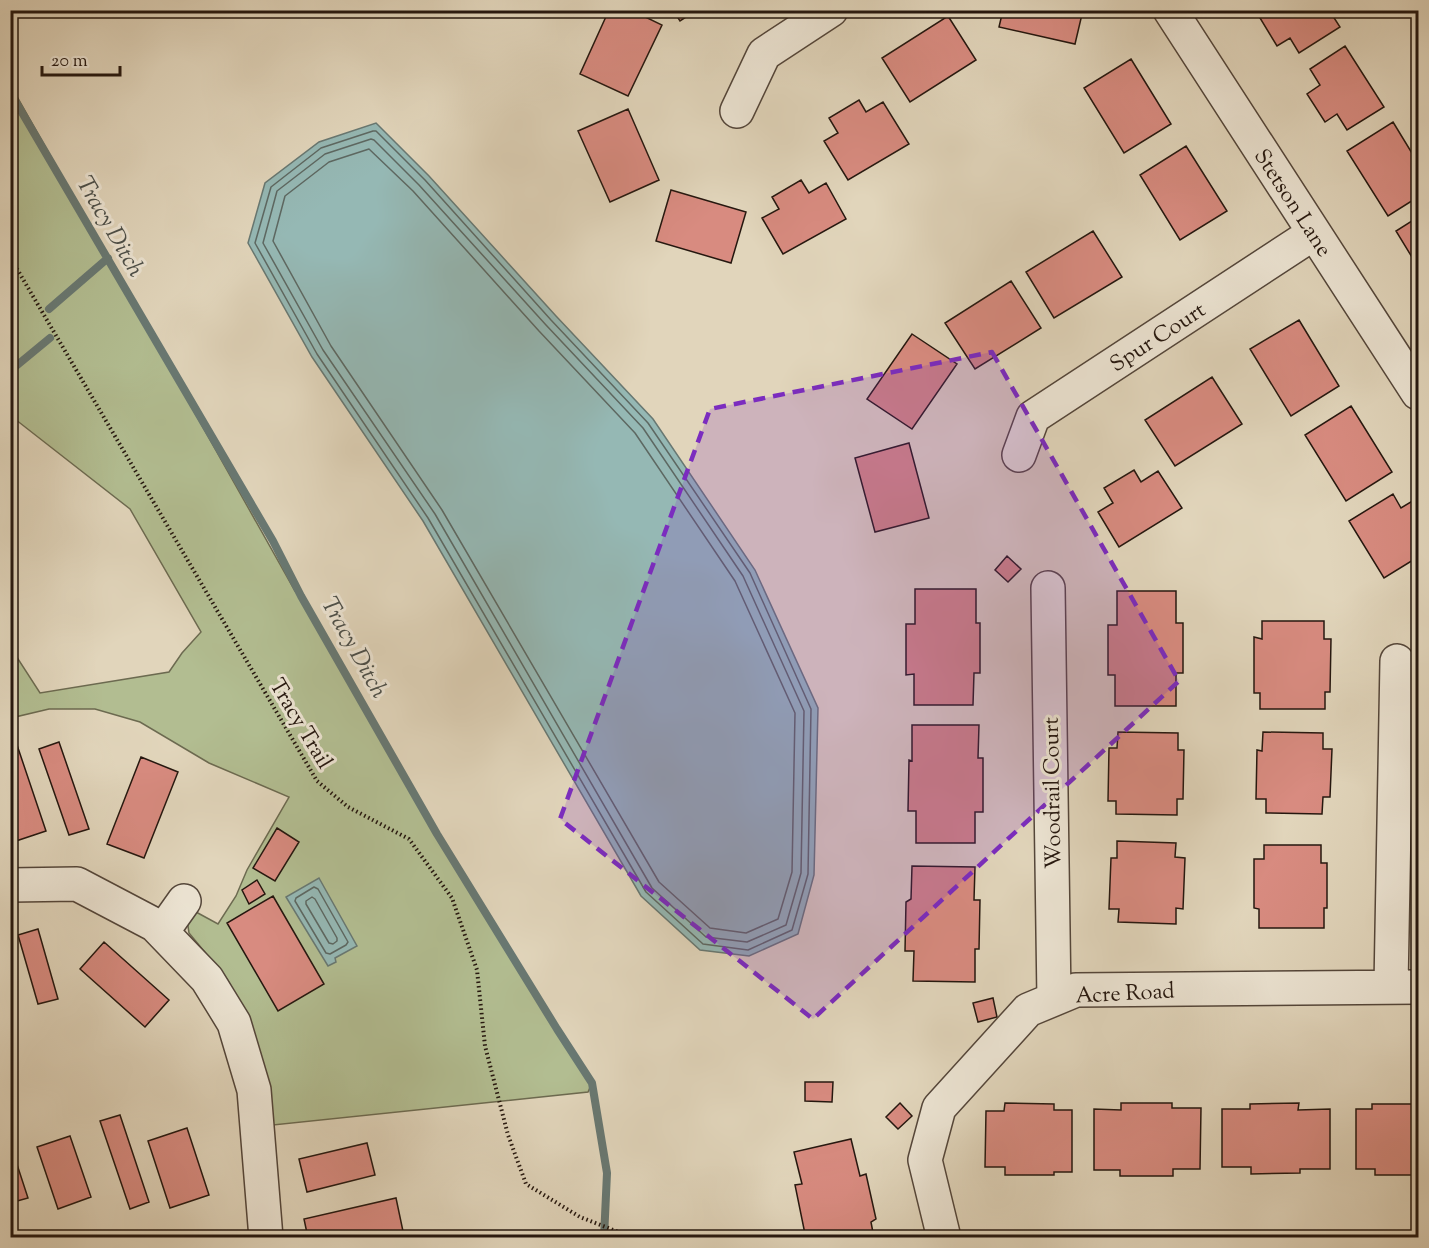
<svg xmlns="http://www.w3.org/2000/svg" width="1429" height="1248" viewBox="0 0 1429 1248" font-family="'Sorts Mill Goudy',serif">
<rect width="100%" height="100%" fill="#e1d5bb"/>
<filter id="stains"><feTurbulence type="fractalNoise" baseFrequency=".00333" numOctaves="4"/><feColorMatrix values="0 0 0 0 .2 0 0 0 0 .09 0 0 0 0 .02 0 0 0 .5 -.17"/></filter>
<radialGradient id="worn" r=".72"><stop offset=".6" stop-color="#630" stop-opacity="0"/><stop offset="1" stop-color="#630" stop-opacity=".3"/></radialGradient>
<!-- green -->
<path fill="#b2bd91" stroke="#6c6a50" stroke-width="1.5" d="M 10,84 L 295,591 L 301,596 C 395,760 488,925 592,1083 L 588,1092 L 273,1125 L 248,1017 L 227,979 L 189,933 L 187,919 L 196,912 L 218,924 L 236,896 L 247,870 L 289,797 L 209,763 L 140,722 L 95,709 L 49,709 L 15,717 L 11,707 L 11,648 L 40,693 L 169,672 L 182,653 L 201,632 L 130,509 L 11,416 Z"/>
<!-- water -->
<path fill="#95b8b4" stroke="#687872" stroke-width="1.5" d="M 376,123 L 429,176 L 556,316 L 653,419 L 755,570 L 818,708 L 814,875 L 798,934 L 749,956 L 700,950 L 641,896 L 423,521 L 312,357 L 248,243 L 265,183 L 319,142 Z
M 319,878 L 357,946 L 335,958 L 336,962 L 328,966 L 286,897 Z"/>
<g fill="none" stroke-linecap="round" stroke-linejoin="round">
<!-- shore -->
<path stroke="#5d6862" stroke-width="1.5" d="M 373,131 L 376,131 L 425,180 L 551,320 L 648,423 L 750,573 L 811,709 L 808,874 L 792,930 L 748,950 L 703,944 L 646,892 L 428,518 L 317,354 L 255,243 L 271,187 L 321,148 Z
M 371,139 L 374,140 L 419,185 L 546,325 L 643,428 L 743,576 L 804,711 L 801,873 L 786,925 L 747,942 L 706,937 L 652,888 L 435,514 L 323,350 L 263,243 L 277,191 L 325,154 Z
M 369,149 L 413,191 L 539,331 L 635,433 L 735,581 L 795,713 L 792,872 L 778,919 L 746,933 L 710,928 L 659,882 L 442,510 L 331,346 L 273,241 L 285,196 L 329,162 Z
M 314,887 L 318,889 L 348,942 L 346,945 L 330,954 L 326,953 L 295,901 L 296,898 Z
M 312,897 L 315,899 L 337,938 L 337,941 L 333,944 L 329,943 L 306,904 L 306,901 Z"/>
<!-- stream -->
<path stroke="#687872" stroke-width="8" d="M 10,92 L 273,541 L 301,596 L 437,834 L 557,1029 L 592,1083 L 607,1173 L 604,1238
M 49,309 L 108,258
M 10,371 L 50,338"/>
</g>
<!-- building -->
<path fill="#d88b80" stroke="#25170f" stroke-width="1.5" d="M 609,10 L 631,10 L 662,25 L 628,96 L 580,74 Z
M 673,10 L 697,10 L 680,21 Z
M 1003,10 L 1083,10 L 1075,44 L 999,27 Z
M 1329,10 L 1340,27 L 1299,53 L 1290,38 L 1277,46 L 1260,18 L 1272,10 Z
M 948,16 L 976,60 L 910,102 L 882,58 Z
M 1345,46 L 1384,107 L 1347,130 L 1337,114 L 1325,122 L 1307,94 L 1320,85 L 1310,69 Z
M 1131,59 L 1171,124 L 1124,153 L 1084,88 Z
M 859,100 L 866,112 L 883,102 L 909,144 L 848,180 L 824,141 L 838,133 L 829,118 Z
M 628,109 L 659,180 L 610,202 L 578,131 Z
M 1393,122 L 1418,163 L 1418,197 L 1388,216 L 1347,151 Z
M 1186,146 L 1227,211 L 1180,240 L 1140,175 Z
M 801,180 L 809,193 L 826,183 L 846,219 L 783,254 L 762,218 L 779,209 L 772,197 Z
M 671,190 L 746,212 L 731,263 L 656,241 Z
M 1418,217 L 1418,267 L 1396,231 Z
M 1093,231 L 1122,277 L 1054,318 L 1026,272 Z
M 1011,281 L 1041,328 L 975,369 L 945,323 Z
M 1299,320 L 1339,386 L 1291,416 L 1250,349 Z
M 912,334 L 957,364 L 912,429 L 867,399 Z
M 1212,377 L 1242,424 L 1175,466 L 1145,420 Z
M 1351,406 L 1392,472 L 1346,501 L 1305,435 Z
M 909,443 L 929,518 L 875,532 L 855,458 Z
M 1134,470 L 1141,482 L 1158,471 L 1182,508 L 1119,547 L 1098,512 L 1113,503 L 1104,488 Z
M 1393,494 L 1401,508 L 1414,500 L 1418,508 L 1418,557 L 1384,578 L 1349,521 Z
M 1007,556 L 1021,569 L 1008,582 L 995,570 Z
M 915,589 L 976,589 L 976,623 L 980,623 L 980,673 L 974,673 L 973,705 L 914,705 L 914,674 L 906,675 L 906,624 L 915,624 Z
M 1117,591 L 1176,591 L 1176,623 L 1183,623 L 1183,673 L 1176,673 L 1176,706 L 1115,706 L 1115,675 L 1108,675 L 1108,625 L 1117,625 Z
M 1262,621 L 1324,621 L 1324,639 L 1331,639 L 1330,692 L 1325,692 L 1325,709 L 1260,709 L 1260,693 L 1254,693 L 1254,637 L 1262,639 Z
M 912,725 L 979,725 L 978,758 L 983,758 L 983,812 L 975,812 L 975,843 L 916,843 L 916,811 L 908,811 L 909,760 L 912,761 Z
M 1118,732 L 1178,733 L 1178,750 L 1184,750 L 1183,799 L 1177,799 L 1177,815 L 1116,814 L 1116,801 L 1108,801 L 1109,748 L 1117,748 Z
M 1263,732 L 1323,733 L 1323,749 L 1332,749 L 1330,797 L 1323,797 L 1322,814 L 1266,813 L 1266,799 L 1256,799 L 1257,750 L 1262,751 Z
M 16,742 L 46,831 L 13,842 L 10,836 L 10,744 Z
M 59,742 L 89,829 L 69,835 L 39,749 Z
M 141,757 L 178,772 L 144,858 L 107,844 Z
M 277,828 L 299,842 L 275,881 L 253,868 Z
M 1117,841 L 1176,843 L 1175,857 L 1185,858 L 1183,909 L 1176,908 L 1176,924 L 1118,922 L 1119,909 L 1109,909 L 1111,858 L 1117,858 Z
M 1264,845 L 1321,845 L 1321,863 L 1327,863 L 1327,908 L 1324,908 L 1324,928 L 1259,928 L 1259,909 L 1254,908 L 1254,859 L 1264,859 Z
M 912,866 L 975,867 L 974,900 L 980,900 L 979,949 L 975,949 L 975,982 L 913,981 L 914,951 L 905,951 L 906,902 L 911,899 Z
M 257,880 L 265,894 L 249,904 L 242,890 Z
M 273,896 L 324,984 L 278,1011 L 227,923 Z
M 38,929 L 58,999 L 38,1004 L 18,935 Z
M 104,942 L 169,1000 L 145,1027 L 80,969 Z
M 993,998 L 997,1017 L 978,1022 L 973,1003 Z
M 805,1082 L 833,1082 L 832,1102 L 805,1101 Z
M 900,1103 L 912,1116 L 898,1129 L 886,1117 Z
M 1005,1103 L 1054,1104 L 1054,1110 L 1072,1110 L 1072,1172 L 1054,1172 L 1054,1175 L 1005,1175 L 1005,1167 L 985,1167 L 986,1111 L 1004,1111 Z
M 1121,1103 L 1172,1103 L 1172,1108 L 1201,1108 L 1200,1169 L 1173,1169 L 1173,1176 L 1120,1176 L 1120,1170 L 1094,1170 L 1094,1109 L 1121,1110 Z
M 1299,1103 L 1298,1110 L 1330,1109 L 1330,1169 L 1300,1169 L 1300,1173 L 1251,1174 L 1251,1167 L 1222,1167 L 1222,1109 L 1250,1109 L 1250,1104 Z
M 1372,1104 L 1418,1104 L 1418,1175 L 1375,1175 L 1375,1169 L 1356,1169 L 1356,1109 L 1372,1109 Z
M 120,1115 L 149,1202 L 130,1209 L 100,1121 Z
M 187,1128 L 209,1195 L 170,1208 L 148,1141 Z
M 70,1136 L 91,1197 L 58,1209 L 37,1147 Z
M 851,1139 L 860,1176 L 866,1174 L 876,1219 L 871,1222 L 874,1238 L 814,1238 L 813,1232 L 805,1234 L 795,1185 L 802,1184 L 794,1152 Z
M 10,1143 L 28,1198 L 10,1203 Z
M 367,1143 L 375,1175 L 307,1192 L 299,1159 Z
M 396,1198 L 404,1236 L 308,1238 L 304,1219 Z"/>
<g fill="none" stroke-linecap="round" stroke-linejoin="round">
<defs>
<path id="minor" d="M 1170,10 L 1418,393
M 737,111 L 764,54 L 831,10
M 1019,455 L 1033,417 L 1314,233
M 1048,588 L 1054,999
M 10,885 L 77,884 L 155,925 L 207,979 L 234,1023 L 254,1090 L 266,1238
M 162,932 L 184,901
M 1391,986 L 1397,661
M 944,1238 L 925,1160 L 939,1108 L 1028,1010 L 1076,990 L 1418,987"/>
</defs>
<!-- minor casing -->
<use href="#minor" stroke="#54463a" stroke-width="36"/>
<!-- path -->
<path stroke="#25170f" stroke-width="4" stroke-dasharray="1.5 3" stroke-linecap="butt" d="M 10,257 L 317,781 L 348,807 L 409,839 L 452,898 L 477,970 L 485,1046 L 508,1135 L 526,1184 L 580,1217 L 634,1238"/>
<!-- minor -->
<use href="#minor" stroke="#ece4d3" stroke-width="33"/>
</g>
<!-- marked area -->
<path fill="#7b2cbf" fill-opacity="0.2" stroke="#7b2cbf" stroke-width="4.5" stroke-dasharray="12 8" stroke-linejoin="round" d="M 992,352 L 1179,681 L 813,1019 L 560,819 L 710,409 Z"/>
<g text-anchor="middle" stroke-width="6" stroke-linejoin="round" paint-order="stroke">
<!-- street labels -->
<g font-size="22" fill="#25170f" stroke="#ece4d3">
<text transform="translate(1294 202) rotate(57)" y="8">Stetson Lane</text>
<text transform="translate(1157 336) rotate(-33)" y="8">Spur Court</text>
<text transform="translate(302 723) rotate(59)" y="8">Tracy Trail</text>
<text transform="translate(1051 793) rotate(-91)" y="8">Woodrail Court</text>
<text transform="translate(1125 992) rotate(-3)" y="8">Acre Road</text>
</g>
<!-- water labels -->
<g font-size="24" font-style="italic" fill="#4c4f49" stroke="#ece4d3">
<text transform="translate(111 226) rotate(60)" y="8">Tracy Ditch</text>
<text transform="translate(355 647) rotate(61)" y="8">Tracy Ditch</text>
</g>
</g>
<!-- margin -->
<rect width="1429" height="1248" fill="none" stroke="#e1d5bb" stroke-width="36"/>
<rect x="12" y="12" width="1405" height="1224" fill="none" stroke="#25170f" stroke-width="3"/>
<rect x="18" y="18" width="1393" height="1212" fill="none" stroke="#25170f" stroke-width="1.5"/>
<!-- scale -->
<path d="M42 66v9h78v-9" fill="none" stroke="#25170f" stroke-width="3"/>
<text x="51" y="66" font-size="18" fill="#25170f" stroke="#ece4d3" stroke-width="4.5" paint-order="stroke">20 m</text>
<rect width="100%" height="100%" filter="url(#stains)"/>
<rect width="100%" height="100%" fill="url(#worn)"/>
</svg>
